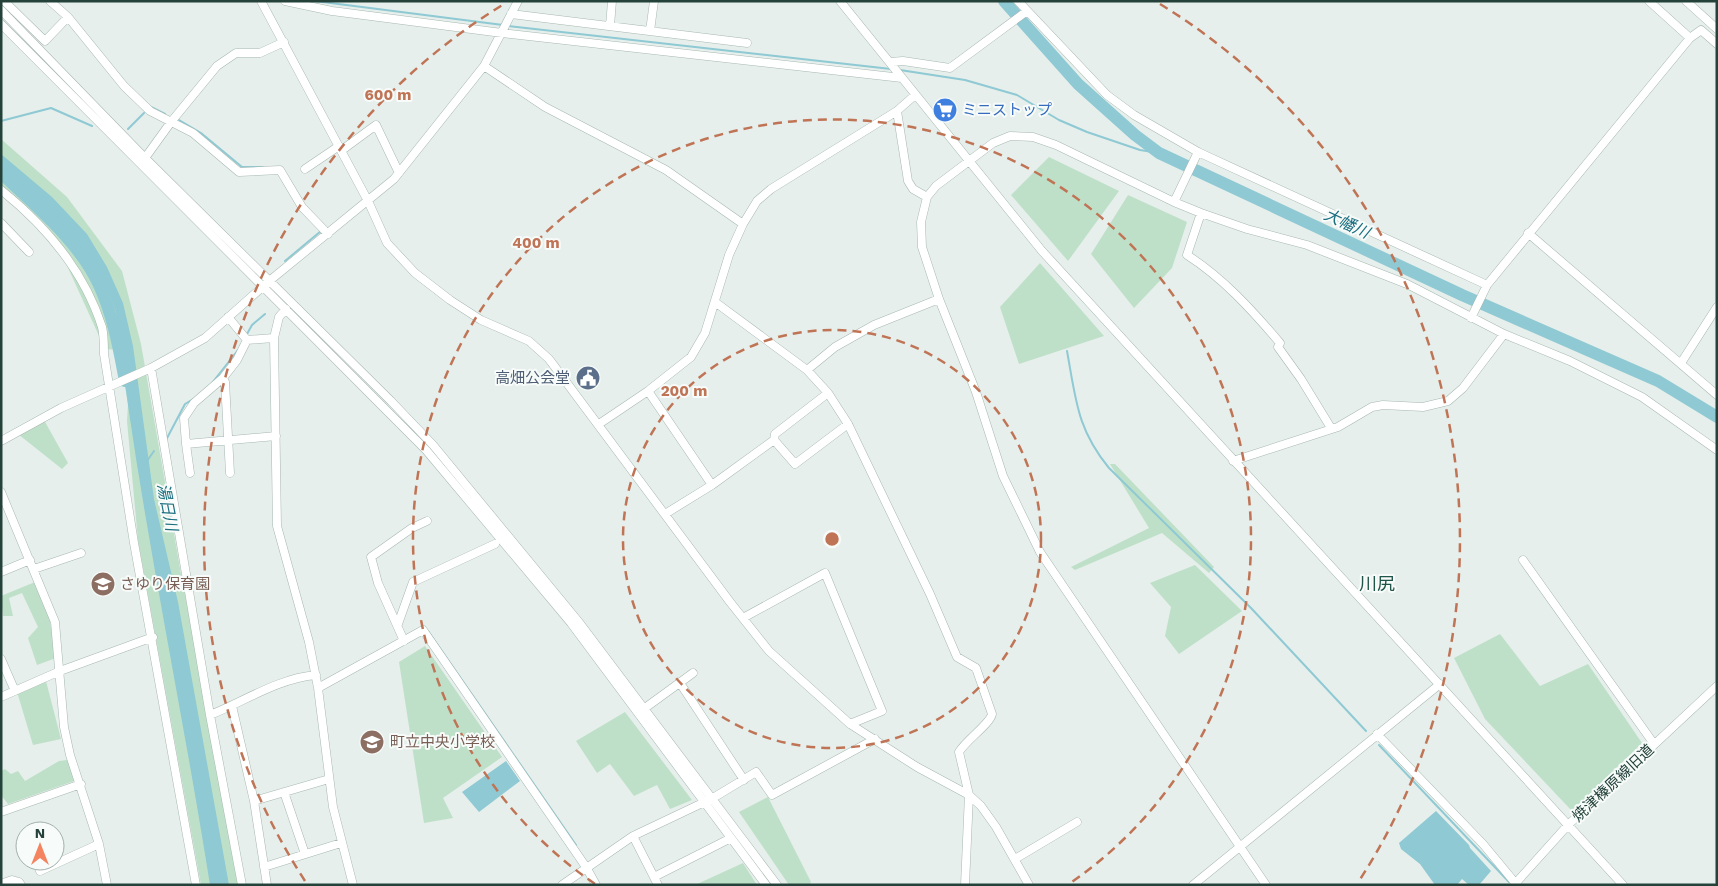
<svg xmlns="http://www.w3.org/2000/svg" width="1718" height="886" viewBox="0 0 1718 886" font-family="'Work Sans','Noto Sans JP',sans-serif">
<rect width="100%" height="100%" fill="#e6efeb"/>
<!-- green -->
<path fill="#bfe0c8" d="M 1,139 L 67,197 L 122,271 L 141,344 L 181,574 L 242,885 L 201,885 L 138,540 L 127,421 L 128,404 L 119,350 L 105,349 L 64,259 L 21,207 L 1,191 Z
M 1049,157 L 1119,191 L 1068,261 L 1011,195 Z
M 1128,195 L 1187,222 L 1172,268 L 1134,308 L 1091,254 Z
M 1040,263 L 1104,336 L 1019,364 L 1000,307 Z
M 44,420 L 68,463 L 62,469 L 18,434 Z
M 1110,464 L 1115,464 L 1214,567 L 1209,573 L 1162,533 L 1075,570 L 1071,567 L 1149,528 Z
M 1195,565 L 1242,611 L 1179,654 L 1165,636 L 1171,607 L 1150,583 Z
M 35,582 L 48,610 L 56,658 L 37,665 L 28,638 L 38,627 L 22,593 L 9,598 L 13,616 L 3,616 L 1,596 Z
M 1500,634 L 1540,686 L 1588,664 L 1642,743 L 1572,811 L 1485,719 L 1454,658 Z
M 425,646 L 502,757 L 443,798 L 453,818 L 424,823 L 399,662 Z
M 46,681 L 61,739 L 33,745 L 17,692 Z
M 625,712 L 692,800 L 670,809 L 657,785 L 634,796 L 610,764 L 597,773 L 576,741 Z
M 67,760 L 77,780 L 8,804 L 1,795 L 1,771 L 5,769 L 11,774 L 18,771 L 25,781 L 59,761 Z
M 768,797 L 811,882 L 809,885 L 789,885 L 739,812 Z
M 743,863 L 757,885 L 695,885 Z"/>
<!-- water -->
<path fill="#8ec9d4" d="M 1,154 L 52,197 L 87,234 L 107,267 L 123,303 L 133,346 L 154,499 L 178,602 L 229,885 L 210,885 C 180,694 138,505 116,313 C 94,244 54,218 1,173 Z
M 506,761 L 520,781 L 479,812 L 462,792 Z
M 1436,811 L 1469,845 L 1470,848 L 1491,871 L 1479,885 L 1469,885 L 1462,879 L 1457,885 L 1435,885 L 1420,864 L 1401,849 L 1399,843 Z"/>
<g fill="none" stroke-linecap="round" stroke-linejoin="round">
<!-- stream -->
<path stroke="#8ec9d4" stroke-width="2" d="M 315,1 L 503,25
M 508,26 L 891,69
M 900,70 L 965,80 L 1017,95 L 1059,120 L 1087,132 L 1140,150 L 1159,153
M 151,107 L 165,114
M 179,120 L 201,133 L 242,167 L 263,167
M 1,121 L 51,108 L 92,126
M 128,129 L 144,113
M 285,261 L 321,231
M 247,334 L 252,325 L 265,314
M 1067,351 C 1076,400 1077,429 1109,468 L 1251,608 L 1366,731
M 212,383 L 238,350
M 166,440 L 185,404 L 195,398
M 147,461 L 154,451
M 428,631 L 576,845
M 1379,745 L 1509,882"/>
<!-- river -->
<path stroke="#8ec9d4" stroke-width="12" d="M 1004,1 L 1078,84 L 1135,135 L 1159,153 L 1462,295 L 1658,381 L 1717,417
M 1,173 C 35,206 79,241 99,285 C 113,315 119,349 125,381"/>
<defs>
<path id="minor" d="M 4,1 L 45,41 L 68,17
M 50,1 L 68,17 L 124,86 L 150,111 L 193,133 L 239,172 L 280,170 L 302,207 L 328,234
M 261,1 L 368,201 L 387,243 L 415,273 L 450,300 L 481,320 L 529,341 L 549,359 L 730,602 L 769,651 L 850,724 L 917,767 L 969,795 L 981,806 L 996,827 L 1029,885
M 285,1 L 332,11 L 502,33 L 902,78
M 840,1 L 1042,251 L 1623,885
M 1018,1 L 1107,95 L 1134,115 L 1198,152 L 1487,285
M 1649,1 L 1690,38
M 1686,1 L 1717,29
M 1,10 L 145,158 L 391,401 L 433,445 L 578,621 L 777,885
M 511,14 L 747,43
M 1,24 L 426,450 L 571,623 L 766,885
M 610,26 L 612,1
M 650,31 L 654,1
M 890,62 L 903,61 L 950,68 L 1027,11
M 484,66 L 545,107 L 666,170 L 743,224
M 897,111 L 908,181 L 913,189 L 927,197
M 342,150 L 376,125 L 399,173
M 145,158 L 171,122 L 217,66 L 236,53 L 260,53 L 284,42
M 305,169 L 339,146
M 1,190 C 46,226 84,271 102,327 C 104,335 104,345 104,354 L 134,543 L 196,885
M 1174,202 L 1198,152
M 1201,213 L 1187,255 C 1223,278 1252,310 1280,343 L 1278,347 L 1301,379 L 1331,428
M 1,223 L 29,252
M 1528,233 L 1717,395
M 715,302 L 807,370 L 828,393 L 848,424 L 930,594 L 957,657 L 976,668 L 992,714 C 990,724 966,740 959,752 L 969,795 L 965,885
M 286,309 L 279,317 L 274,338 L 277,526 L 309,642 L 318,688 L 333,807 L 353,885
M 228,317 L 247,340 L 274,338
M 1471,318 L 1487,285 L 1690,38 L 1701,30 L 1717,44
M 247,340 L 237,360 L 223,378 L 194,403 L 184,418 L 186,444 L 276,436
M 1681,363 L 1717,307
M 151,368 L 210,715 L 242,885
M 807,370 L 835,347 L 874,325 L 939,299
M 223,378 L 225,382 L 230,473
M 648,391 L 712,485
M 599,424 L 648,391 L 691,357 L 705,333 L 729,255 L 743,224 L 757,201 L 771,189 L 897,111 L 915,95
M 774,440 L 795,464 L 848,424
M 1,441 L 61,408 L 151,368 L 205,338 L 268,282 L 394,179 L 484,66 L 518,1
M 186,444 L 190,473
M 1233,461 L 1338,427 L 1372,407 L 1383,405 L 1423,407 L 1448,401 L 1463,388 L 1504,334
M 1,492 L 55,622 L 64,727 L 70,755 L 99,844 L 107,885
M 665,514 L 712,485 L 774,440 L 775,434 L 828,393
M 1523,560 L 1654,744
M 34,569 L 81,553
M 1,572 L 30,560
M 743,618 L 825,573 L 882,711 L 850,724
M 398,624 L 413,582 L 495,544
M 404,641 L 378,583 L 371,557 L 412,528 L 427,521
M 1,659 L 15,691
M 680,683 L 744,780
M 318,688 L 423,630 L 586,867 L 596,885
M 1,697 L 60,671 L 153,637
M 232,706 L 254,801 L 267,885
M 645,708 L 693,673
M 210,715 C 243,702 279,678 316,675
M 1377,734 L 1483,844 L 1517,885
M 284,792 L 305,854
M 254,801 L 329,779
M 1,812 L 81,784
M 633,836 L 658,885
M 1015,859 L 1077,822
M 264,867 L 341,843
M 40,871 L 99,844
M 654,877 L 731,838
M 1,884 L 12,880 L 19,882 L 21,885
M 562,885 L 633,836 L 713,798 L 756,772 L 772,795 L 875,739
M 1193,885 L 1440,684
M 1266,885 L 1040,552 L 1003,476 L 976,392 L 939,299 L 922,247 L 921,222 L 927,197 L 936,186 L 993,143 L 1010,136 L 1033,137 L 1056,145 L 1174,202 L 1201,213 L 1247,229 L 1307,245 L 1407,284 L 1504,334 L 1570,361 L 1642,397 L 1717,450
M 1514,885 L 1568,825 L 1717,686"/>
</defs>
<!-- minor casing -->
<use href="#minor" stroke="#a8b8b2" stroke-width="9"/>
<!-- minor -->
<use href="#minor" stroke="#fff" stroke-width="8"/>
</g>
<!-- distance rings -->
<g fill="none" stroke="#c07456" stroke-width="2.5" stroke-dasharray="9 6">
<circle cx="832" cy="539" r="209"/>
<path d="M595 884A419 419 0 1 1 1069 884"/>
<path d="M305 881A628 628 0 0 1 504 4M1160 4A628 628 0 0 1 1359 881"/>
</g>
<!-- icons -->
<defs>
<symbol id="supermarket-disc" viewBox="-11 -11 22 22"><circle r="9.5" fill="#3f7fe0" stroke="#f7fbf9"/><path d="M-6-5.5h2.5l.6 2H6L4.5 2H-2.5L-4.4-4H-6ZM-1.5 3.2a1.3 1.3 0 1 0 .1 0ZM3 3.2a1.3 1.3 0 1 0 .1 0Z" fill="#fff"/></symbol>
<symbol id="civic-disc" viewBox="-11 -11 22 22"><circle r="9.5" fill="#5c6f8a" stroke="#f7fbf9"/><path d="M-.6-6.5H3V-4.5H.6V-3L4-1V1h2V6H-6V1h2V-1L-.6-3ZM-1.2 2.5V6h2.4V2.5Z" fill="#fff"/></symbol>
<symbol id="school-disc" viewBox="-11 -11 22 22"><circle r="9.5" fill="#8d6e63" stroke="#f7fbf9"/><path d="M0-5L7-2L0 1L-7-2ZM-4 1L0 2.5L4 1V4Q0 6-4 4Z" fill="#fff"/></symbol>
</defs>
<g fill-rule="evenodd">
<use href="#supermarket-disc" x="931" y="96" width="28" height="28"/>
<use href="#civic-disc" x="574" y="364" width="28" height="28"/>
<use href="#school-disc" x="89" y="570" width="28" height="28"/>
<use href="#school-disc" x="358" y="728" width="28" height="28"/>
</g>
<g text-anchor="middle" stroke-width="4" stroke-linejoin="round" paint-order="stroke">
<!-- shop labels -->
<g font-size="15" fill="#366cbe" stroke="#f7fbf9" text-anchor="start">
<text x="962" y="115">ミニストップ</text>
</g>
<!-- service labels -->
<g font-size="15" fill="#4e5e75" stroke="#f7fbf9" text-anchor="end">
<text x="570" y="383">高畑公会堂</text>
</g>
<!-- education labels -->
<g font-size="15" fill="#785e54" stroke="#f7fbf9" text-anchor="start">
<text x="120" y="589">さゆり保育園</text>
<text x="390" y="747">町立中央小学校</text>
</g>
<!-- street labels -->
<g font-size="15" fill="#24423a" stroke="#f7fbf9">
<text transform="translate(1613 783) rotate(-43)" y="5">焼津榛原線旧道</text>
</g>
<!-- water labels -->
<g font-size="16" font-style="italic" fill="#1c6f80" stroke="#f7fbf9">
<text transform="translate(1347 223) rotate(25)" y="6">大幡川</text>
<text transform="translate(168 507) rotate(79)" y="6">湯日川</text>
</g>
<!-- quarter labels -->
<g font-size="18" fill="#1f5548" stroke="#f7fbf9">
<text x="1377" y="590">川尻</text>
</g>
</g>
<circle cx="832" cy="539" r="8" fill="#c07456" stroke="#f7fbf9" stroke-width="2.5"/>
<g font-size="15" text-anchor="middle" font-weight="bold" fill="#c07456" stroke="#f7fbf9" stroke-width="4" stroke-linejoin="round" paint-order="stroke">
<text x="388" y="100">600 m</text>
<text x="536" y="248">400 m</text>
<text x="684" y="396">200 m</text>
</g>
<!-- border -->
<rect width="1718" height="886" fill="none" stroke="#24423a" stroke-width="5"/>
<!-- north arrow -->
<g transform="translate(40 846)"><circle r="24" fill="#f7fbf9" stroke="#a3b1ad"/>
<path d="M0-4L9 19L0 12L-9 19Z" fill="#f4845f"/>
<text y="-8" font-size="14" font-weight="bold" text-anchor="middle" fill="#24423a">N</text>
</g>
</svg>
